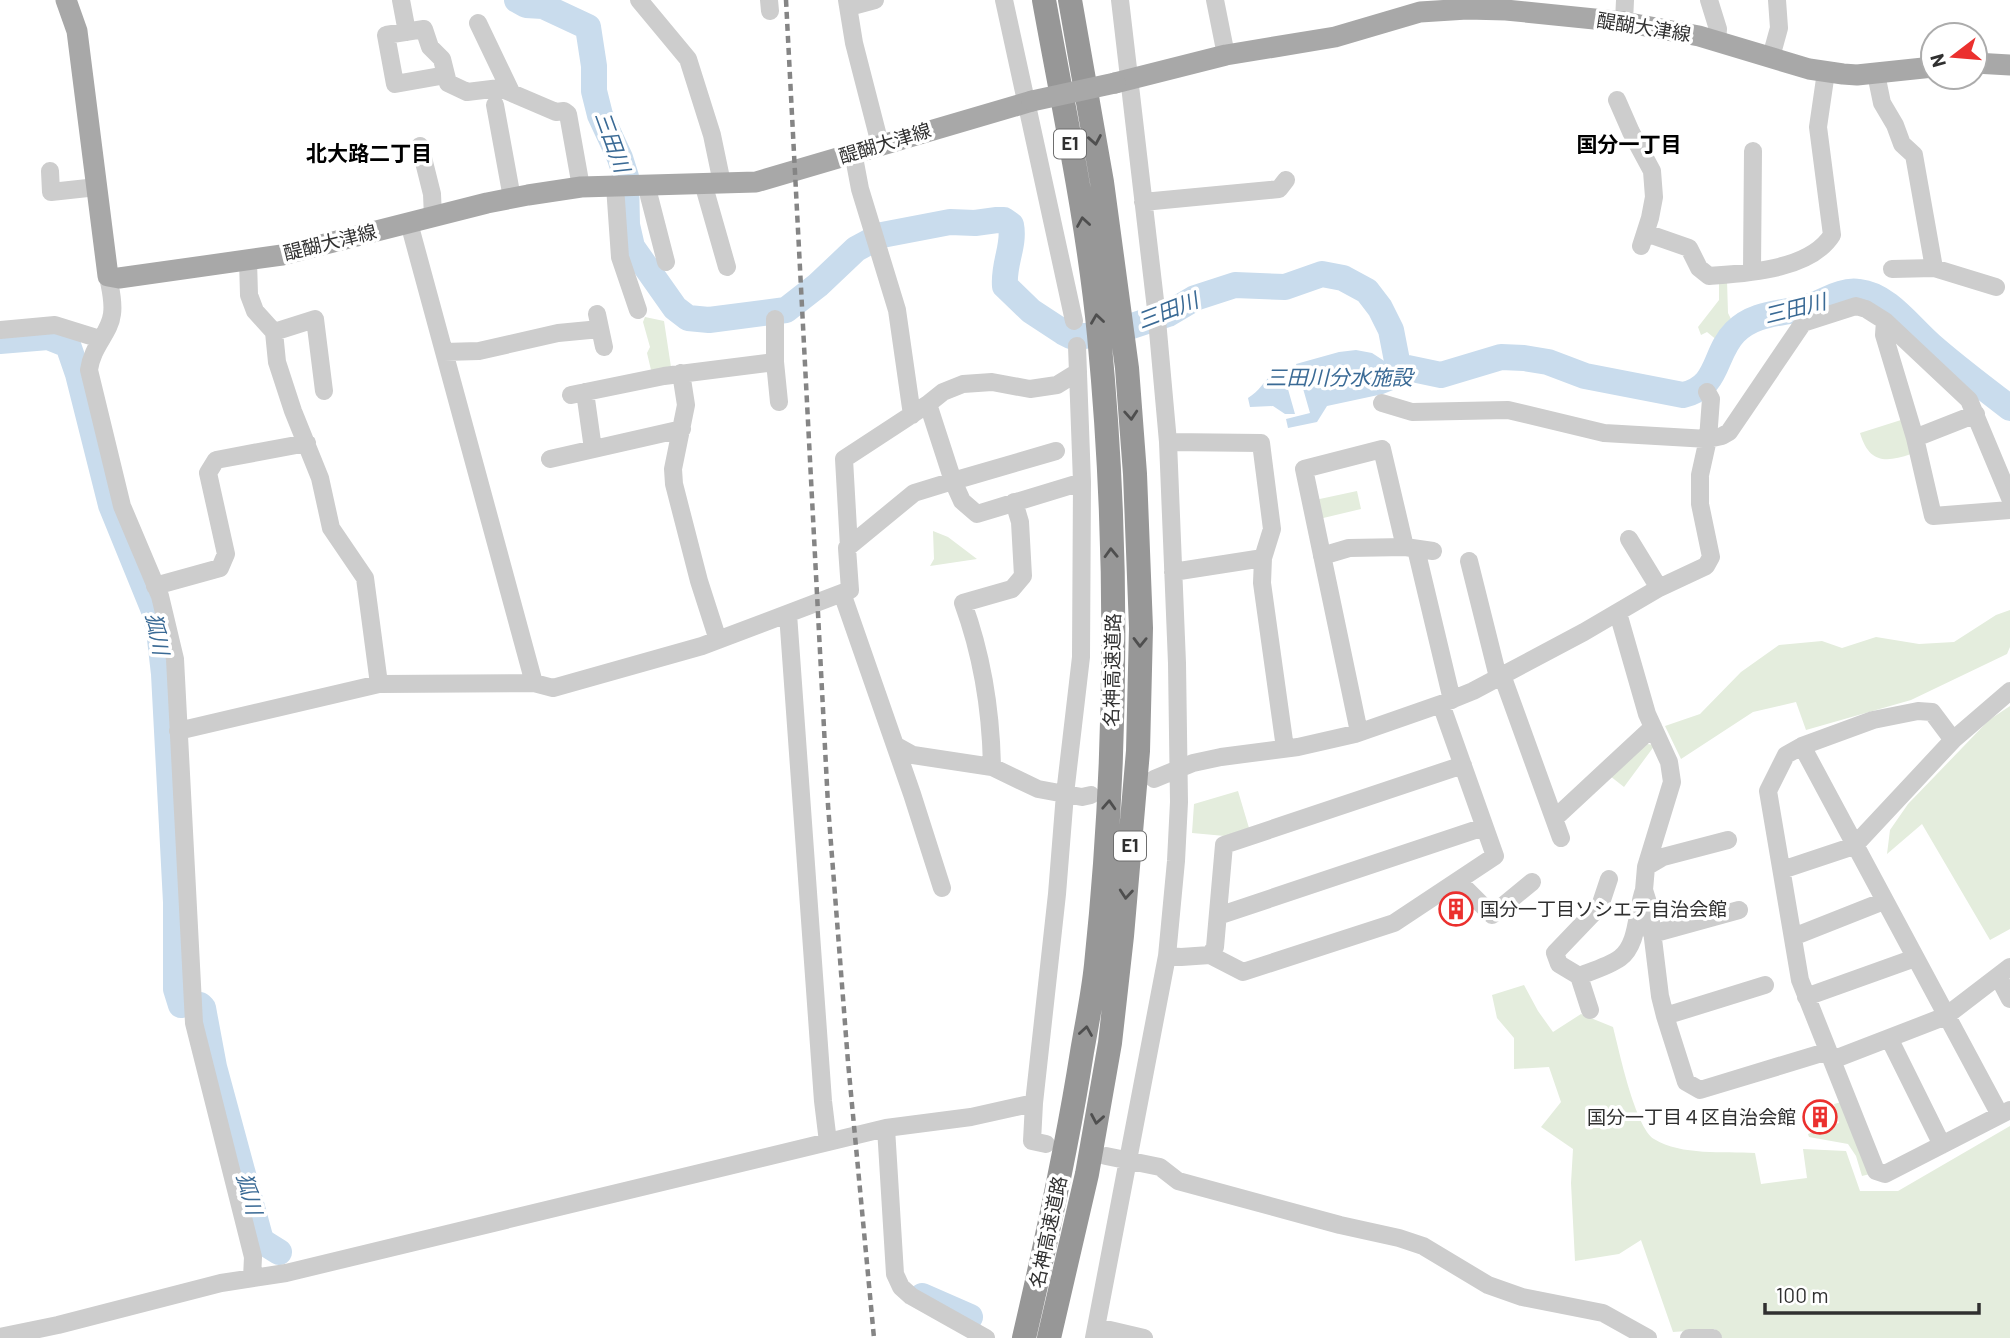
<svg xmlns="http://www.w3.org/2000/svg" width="2010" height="1338" viewBox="0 0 2010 1338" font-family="Barlow,'Noto Sans JP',sans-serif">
<rect width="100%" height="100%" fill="#fff"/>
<!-- green -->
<path fill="#e4eddd" d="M 1719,280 L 1727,280 L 1728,313 L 1735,327 L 1718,341 L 1707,332 L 1701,335 L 1698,327 L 1719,300 Z
M 645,317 L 664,321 L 671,367 L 651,370 L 647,353 L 650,347 L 643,322 Z
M 1901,420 L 1911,454 C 1885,463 1869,463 1860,433 Z
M 1357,491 L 1361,509 L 1319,519 L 1315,500 Z
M 933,531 L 948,537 L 977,559 L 930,566 L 934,559 Z
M 2010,610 L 2010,647 L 2007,654 L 1911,700 L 1806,730 L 1796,702 L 1753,712 L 1681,759 L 1665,726 L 1700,714 L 1741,672 L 1779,645 L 1822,641 L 1842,648 L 1876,637 L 1919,644 L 1954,642 L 1996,615 Z
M 2010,706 L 2010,929 L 1990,940 L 1922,824 L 1887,854 L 1890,830 L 1908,804 L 1989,720 Z
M 1647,744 L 1655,745 L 1624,787 L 1610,776 Z
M 1238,791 L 1249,828 L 1225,836 L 1192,833 L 1194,804 Z
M 1524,985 L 1538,1011 L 1553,1032 L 1581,1014 L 1613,1027 C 1619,1050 1635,1127 1654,1139 C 1682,1156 1723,1151 1755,1153 L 1761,1184 L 1807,1178 L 1803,1149 L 1846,1151 L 1860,1191 L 1898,1191 L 2010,1126 L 2010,1338 L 1721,1338 L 1715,1329 L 1673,1332 L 1641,1240 L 1619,1254 L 1575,1261 L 1571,1183 L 1573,1149 L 1541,1127 L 1561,1102 L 1549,1067 L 1514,1069 L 1514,1038 L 1497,1018 L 1492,995 Z
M 1845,1101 L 1874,1173 L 1862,1176 L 1856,1156 L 1848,1144 L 1809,1137 L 1808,1134 L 1839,1123 L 1834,1104 Z"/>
<!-- water -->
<path fill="#c9dced" d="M 1356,350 L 1372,353 L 1395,368 L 1414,372 L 1416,381 L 1383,394 L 1327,406 L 1317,422 L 1288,428 L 1286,419 L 1310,413 L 1296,364 L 1339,352 Z
M 1282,368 L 1295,414 L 1285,414 L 1273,406 L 1250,407 L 1248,398 C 1263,389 1267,374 1282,368 Z"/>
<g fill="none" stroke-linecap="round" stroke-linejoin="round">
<!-- stream -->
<path stroke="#c9dced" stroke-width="4.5" d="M 1410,376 L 1441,375
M 1283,388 L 1304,380"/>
<!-- river -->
<path stroke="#c9dced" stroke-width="26" d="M 517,0 L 526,5 L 543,6 L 588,27 L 594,66 L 594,91 L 600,115 L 620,158 L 626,177 L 627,225 L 632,247 L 675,308 L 688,318 L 709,320 L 786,310 L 818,285 L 856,249 L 882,235 L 950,222 L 975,223 L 997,220 L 1004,220 L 1011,225 C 1015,245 1003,264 1005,286 L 1031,311 L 1063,332 L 1071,336 L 1085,336 L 1117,331 L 1168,314 L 1195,298 L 1235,285 L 1285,287 L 1322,274 L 1343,278 L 1367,291 L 1380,308 L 1391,330 L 1398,366 L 1441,375 L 1501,357 L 1524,358 L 1548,362 L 1585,376 L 1683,395 C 1720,387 1713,354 1735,332 C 1754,313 1779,314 1804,308 C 1822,304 1839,289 1859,292 C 1888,295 1910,327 1931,345 C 1956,367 1983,387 2010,408
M 0,341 L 48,337 L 68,345 L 78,374 L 111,505 L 155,613 L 159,630 L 164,674 L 176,902 L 176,989 L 181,1005
M 200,1005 L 203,1008 L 214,1067 L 260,1237 L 263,1242 L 279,1252
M 922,1296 L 970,1317"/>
<!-- minor -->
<path stroke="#cdcdcd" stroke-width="18" d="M 401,0 L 407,32
M 639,0 L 688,59 L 712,135 L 722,183
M 769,0 L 770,11
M 847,0 L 854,43 L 880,144
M 1004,0 L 1074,321
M 1215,0 L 1226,55
M 1709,0 L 1718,29 L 1717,41
M 849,7 L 875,0
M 1624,22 L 1625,0
M 478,23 L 511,92
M 1771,57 L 1779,28 L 1777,0
M 1876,74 L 1882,103 L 1895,125 L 1902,144 L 1914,155 L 1934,268 L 1892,269
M 446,75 L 395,84 L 386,35 L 424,29 L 430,47 L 442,59 L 448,83 L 467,92 L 500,88 L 556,112 L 564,111 L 568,114 L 581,187
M 1617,100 L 1631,132 L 1652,171 L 1654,197 L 1650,218 L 1641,246
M 495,105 L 512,198
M 420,146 L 432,194 L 433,217
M 853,152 L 860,189 L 897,310 L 912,415
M 50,171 L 51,192 L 97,187
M 703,183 L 727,267
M 650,184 L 649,196 L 666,262
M 615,186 L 620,257 L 638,310
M 1143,202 L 1279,189 L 1286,180
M 409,223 L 534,683
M 1646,233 L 1689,248 L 1699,268 L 1709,276 C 1747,273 1810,270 1832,235 L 1818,127 L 1826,72
M 248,260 L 249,295 L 255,311 L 274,332 L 277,362 L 293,411 L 320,478 L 331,528 L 365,578 L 379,684
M 1934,268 L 1996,287
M 1752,271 L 1753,151
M 108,276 C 110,288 114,301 112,314 C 110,333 92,346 89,370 L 122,506 L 160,596 L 175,659 L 194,1023 L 253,1257 L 252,1278
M 597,314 L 604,347
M 775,319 L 775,362 L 779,402
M 1885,321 L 1884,335 L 1915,438 L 1933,516 L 2010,510
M 0,330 L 55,325 L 100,339
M 274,332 L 315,319 L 324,391
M 1077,346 L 1082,482
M 444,352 L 479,351 L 558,333 L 600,329
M 681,373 L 686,405 L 673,469 L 674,484 L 699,581 L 718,640
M 585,392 L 593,449
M 571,395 L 664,376 L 775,362
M 1382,403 L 1412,412 L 1508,410 L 1604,433 L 1708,439 L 1722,436 L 1729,432 L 1803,323 L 1856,306 L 1866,309 L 1885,321 L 1969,400 L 2010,498
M 928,404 L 953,481 L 1056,451
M 1915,438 L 1976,414
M 1168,442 L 1261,443 L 1272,529 L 1263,558 L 1262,583 L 1285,748
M 550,459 L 682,429
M 1629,539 L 1659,588
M 849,547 L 844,459 L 928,404 L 943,392 L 963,384 L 992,382 L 1030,389 L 1057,385 L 1078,372
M 1416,549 L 1452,700
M 1322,556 L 1349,548 L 1405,547 L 1433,551
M 1469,561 L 1498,677
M 1173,572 L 1263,558
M 155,586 L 220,568 L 226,554 L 208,473 L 216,460 L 307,443
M 842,593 L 912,794 L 942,888
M 1618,613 L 1647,714 L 1669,762 L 1672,782 L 1646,867 L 1644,890 L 1649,906 L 1660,996 L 1665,1016 L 1686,1082 L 1700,1090 L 1822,1053 L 1840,1057 L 1946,1016 L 2010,967
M 788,614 L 823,1101 L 828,1142
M 1502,675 L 1561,838
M 178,731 L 379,684 L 534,683 L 553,688 L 702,646 L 850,590 L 847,548 L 914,493 L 953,481 L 962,501 L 977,514 L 1082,482 L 1081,657 L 1065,794 L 1038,789 L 992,767 L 913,755 L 895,745
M 1359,732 L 1304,469 L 1382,449 L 1405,547
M 1953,740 L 1932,712 L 1918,711 L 1873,720 L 1802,746 L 1786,755 L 1768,791 L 1800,980 L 1876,1171 L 1885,1174 L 2010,1110
M 1802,746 L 2000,1115
M 992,767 C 991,712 982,655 963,603 L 1012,589 L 1023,576 L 1020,522 L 1014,502
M 1154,779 L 1193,763 L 1221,757 L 1298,747 L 1355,734 L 1441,704 L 1473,691 L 1584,632 L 1659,588 L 1706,566 L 1711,557 L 1700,504 L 1700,475 L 1708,439 L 1711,399 L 1707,392
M 1554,819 L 1653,727
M 1646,867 L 1663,857 L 1728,840
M 1782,870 L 1854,846 L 1953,740 L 2010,691
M 1458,881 L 1492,915 L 1532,882
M 1218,916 L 1484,827
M 1652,934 L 1739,910
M 1793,937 L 1884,901
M 1210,955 L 1215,947 L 1224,845 L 1463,765
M 1167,956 L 1181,957 L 1210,955 L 1243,972 L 1394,923 L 1495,856 L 1441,704
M 1579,976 C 1592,971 1609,966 1620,958 C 1639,944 1636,910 1644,890
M 1998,976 L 2010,999
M 1806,997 L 1915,958
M 1590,1010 L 1579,976 L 1559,964 L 1555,953 L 1600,906 L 1609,879
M 1665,1016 L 1765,985
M 1889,1038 L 1942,1145
M 1034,1103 L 1032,1141 L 1046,1144
M 886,1128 L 895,1274 L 901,1287 L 911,1296 L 986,1338
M 1106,1156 L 1160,1167 L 1178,1181 L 1340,1225 L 1399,1238 L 1423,1246 L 1488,1285 L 1522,1297 L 1603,1313 L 1648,1338
M 1097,1327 L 1144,1338
M 0,1337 L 58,1325 L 221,1283 L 286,1273 L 886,1128 L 971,1117 L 1034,1103 L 1057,894 L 1065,794 L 1082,797 L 1091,795
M 1094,1338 L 1167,956 L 1176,861 L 1179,802 L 1177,663 L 1168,442 L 1156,309 L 1120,0
M 1689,1338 L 1713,1338"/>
<!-- major -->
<path stroke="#a8a8a8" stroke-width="21" d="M 66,0 L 77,31 L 108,276 L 119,278 L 282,255 L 487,203 L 528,195 L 581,187 L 756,182 L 1032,101
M 1975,63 L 2010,65
M 1115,83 L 1226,55 L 1335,37 L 1420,12 L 1467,9 L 1506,10 L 1624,22 L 1699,36 L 1809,69 L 1843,74 L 1857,75 L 1933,67"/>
<!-- highway -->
<path stroke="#979797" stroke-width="24" d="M 1024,1338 C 1046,1243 1067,1148 1082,1052 C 1087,1023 1093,994 1096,965 C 1118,756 1119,544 1099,335 C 1088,222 1064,111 1044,0
M 1049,1338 L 1087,1174 L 1110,1043 L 1122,936 L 1138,751 L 1141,628 L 1135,474 L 1127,368 L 1102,182 L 1070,0"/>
<!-- rail -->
<path stroke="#858585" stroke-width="4.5" stroke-dasharray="7 5" stroke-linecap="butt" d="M 786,0 L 828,805 L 848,1062 L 874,1338"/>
<!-- major-bridge -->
<path stroke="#a8a8a8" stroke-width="21" d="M 1032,101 L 1115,83"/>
</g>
<!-- one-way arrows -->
<defs><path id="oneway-chevron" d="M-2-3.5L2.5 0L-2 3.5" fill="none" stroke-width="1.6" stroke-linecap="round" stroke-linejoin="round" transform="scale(1.75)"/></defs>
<g stroke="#4f4f4f">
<use href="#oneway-chevron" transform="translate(1095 140) rotate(80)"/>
<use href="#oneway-chevron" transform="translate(1083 222) rotate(-99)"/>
<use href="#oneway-chevron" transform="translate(1097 319) rotate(-98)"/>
<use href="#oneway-chevron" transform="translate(1131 415) rotate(86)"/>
<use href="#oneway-chevron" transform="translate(1111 553) rotate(-92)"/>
<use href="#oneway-chevron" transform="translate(1140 642) rotate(91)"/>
<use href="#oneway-chevron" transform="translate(1109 805) rotate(-87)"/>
<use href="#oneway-chevron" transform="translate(1126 894) rotate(95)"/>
<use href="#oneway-chevron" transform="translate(1086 1031) rotate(-81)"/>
<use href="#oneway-chevron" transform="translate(1097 1119) rotate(100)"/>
</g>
<!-- icons -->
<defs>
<symbol id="building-ring" viewBox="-11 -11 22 22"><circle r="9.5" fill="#fff" stroke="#eb302e" stroke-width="1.5"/><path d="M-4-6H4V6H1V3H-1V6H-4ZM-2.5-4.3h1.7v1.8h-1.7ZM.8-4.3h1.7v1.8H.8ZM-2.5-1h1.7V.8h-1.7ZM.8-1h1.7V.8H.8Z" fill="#eb302e"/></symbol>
</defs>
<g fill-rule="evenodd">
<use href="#building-ring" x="1437" y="890" width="38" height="38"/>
<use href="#building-ring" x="1801" y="1098" width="38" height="38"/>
</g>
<g text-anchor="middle" stroke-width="7" stroke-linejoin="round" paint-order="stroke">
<!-- shield labels -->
<g fill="#fff" stroke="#6e6e6e" stroke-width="2">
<rect x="1054" y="129.5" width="32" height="29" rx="5"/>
<rect x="1114" y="831.5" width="32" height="29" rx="5"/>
</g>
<g font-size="18" font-weight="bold" fill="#303030">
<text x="1070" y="150">E1</text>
<text x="1130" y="852">E1</text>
</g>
<!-- street labels -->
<g font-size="19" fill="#303030" stroke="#fff">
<text transform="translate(1644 27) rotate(9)" y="7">醍醐大津線</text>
<text transform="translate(885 143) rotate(-17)" y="7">醍醐大津線</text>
<text transform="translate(330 242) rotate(-14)" y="7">醍醐大津線</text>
<text transform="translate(1112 670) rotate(-89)" y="7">名神高速道路</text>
<text transform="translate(1048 1232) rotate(-78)" y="7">名神高速道路</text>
</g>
<!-- poi labels -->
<g font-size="19" fill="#303030" stroke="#fff" text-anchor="start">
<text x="1480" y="916">国分一丁目ソシエテ自治会館</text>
<text x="1796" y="1124" text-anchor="end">国分一丁目４区自治会館</text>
</g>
<!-- water labels -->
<g font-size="21" font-style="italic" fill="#3a6a95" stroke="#fff">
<text transform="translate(612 142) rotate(70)" y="7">三田川</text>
<text transform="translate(1795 309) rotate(-14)" y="7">三田川</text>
<text transform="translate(1168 311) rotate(-21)" y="7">三田川</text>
<text x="1339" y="385">三田川分水施設</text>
<text transform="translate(157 634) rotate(79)" y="7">狐川</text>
<text transform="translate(249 1194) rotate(75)" y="7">狐川</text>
</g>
<!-- neighbourhood labels -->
<g font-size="21" font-weight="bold" fill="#000" stroke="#fff">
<text x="1629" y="152">国分一丁目</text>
<text x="369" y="161">北大路二丁目</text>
</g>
</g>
<!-- north arrow -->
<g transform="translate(1954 56) rotate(254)"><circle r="33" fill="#ffffff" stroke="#acacac" stroke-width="2"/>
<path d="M0-5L12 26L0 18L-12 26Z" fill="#eb302e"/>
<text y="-10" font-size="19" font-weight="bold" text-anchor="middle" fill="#303030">N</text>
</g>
<!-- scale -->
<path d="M1765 1303v10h214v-10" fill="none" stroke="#303030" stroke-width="3.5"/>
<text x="1776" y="1303" font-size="21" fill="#303030" stroke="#ffffff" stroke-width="5" paint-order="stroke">100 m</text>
</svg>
